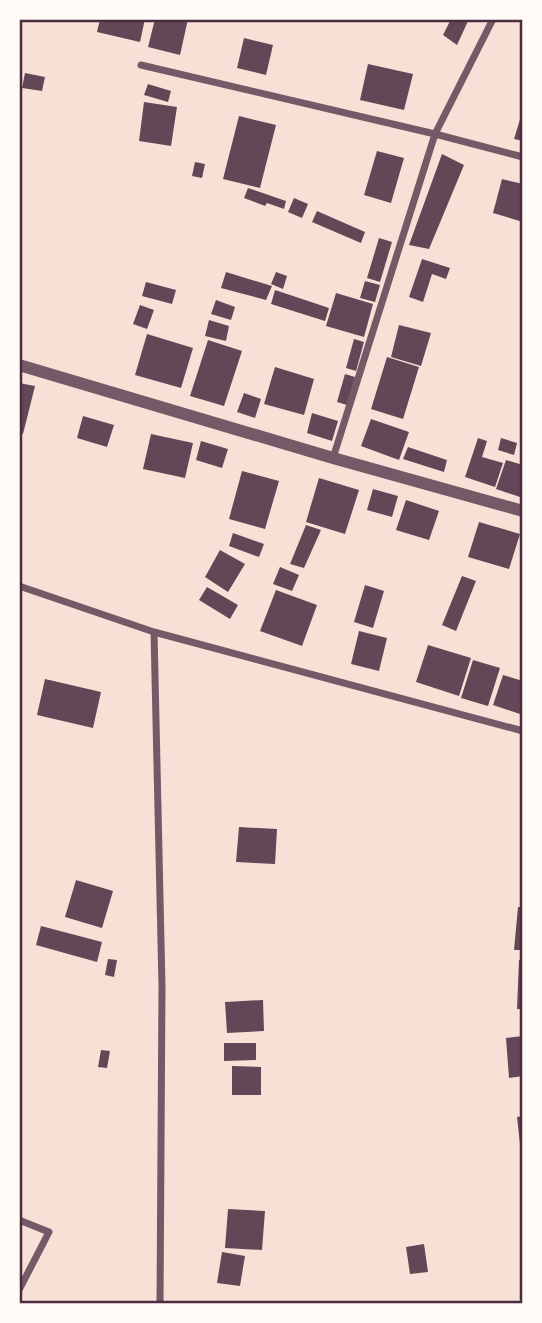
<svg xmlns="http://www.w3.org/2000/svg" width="542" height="1323" viewBox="0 0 542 1323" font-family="Montserrat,sans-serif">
<rect width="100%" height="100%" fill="#f7e1d7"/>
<!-- building -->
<path fill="#644757" d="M 100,19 L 145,19 L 140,42 L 97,32 Z
M 155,19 L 188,19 L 180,55 L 148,47 Z
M 451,19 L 469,19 L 457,45 L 443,35 Z
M 244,38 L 273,45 L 266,75 L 237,68 Z
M 368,64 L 413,74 L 404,110 L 360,100 Z
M 25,73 L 45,77 L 42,91 L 22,88 Z
M 148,84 L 171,91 L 168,102 L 144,95 Z
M 144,102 L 177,107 L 171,146 L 139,141 Z
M 522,113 L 523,114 L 523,141 L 514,139 Z
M 239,116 L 276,125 L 260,188 L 223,179 Z
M 377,151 L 404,158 L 391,203 L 364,195 Z
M 442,154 L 464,165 L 429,249 L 409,245 Z
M 195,162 L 205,164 L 202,178 L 192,176 Z
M 502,179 L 523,184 L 523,222 L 493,213 Z
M 248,188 L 286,201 L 284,209 L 267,203 L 265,206 L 244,198 Z
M 294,198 L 308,204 L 302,218 L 288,212 Z
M 317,211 L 365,232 L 361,243 L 312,222 Z
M 379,238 L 392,242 L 380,282 L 367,278 Z
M 422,259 L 450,268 L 446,279 L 432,274 L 423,302 L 409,297 Z
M 226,272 L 272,286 L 266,300 L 221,288 Z
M 276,272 L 287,276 L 283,289 L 271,284 Z
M 365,281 L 380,285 L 375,302 L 360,298 Z
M 146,282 L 176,290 L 172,304 L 142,296 Z
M 275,290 L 329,308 L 325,321 L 271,304 Z
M 336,293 L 373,304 L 364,337 L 326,326 Z
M 216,300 L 235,307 L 231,320 L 211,314 Z
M 140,305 L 154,310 L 147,329 L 133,324 Z
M 209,320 L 229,326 L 226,341 L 205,336 Z
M 399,325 L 431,333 L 421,366 L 391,357 Z
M 147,334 L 193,348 L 181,388 L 135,375 Z
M 354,339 L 364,342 L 356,371 L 346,368 Z
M 208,340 L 242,351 L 224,406 L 190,396 Z
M 387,357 L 419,367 L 403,419 L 371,409 Z
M 275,367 L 314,379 L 304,415 L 264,404 Z
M 345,374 L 355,377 L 347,405 L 337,402 Z
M 19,383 L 35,386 L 23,434 L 19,433 Z
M 244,393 L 261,399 L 255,418 L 237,412 Z
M 312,413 L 338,421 L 332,441 L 307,433 Z
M 83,416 L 114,425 L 107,447 L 77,438 Z
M 371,419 L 409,432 L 399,460 L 361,446 Z
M 151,434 L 193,443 L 185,478 L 143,469 Z
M 478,438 L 487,441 L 482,457 L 503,463 L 495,487 L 465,477 Z
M 501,438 L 517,443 L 514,455 L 498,450 Z
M 201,441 L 228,449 L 222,468 L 196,460 Z
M 408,447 L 447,460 L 444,472 L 403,459 Z
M 506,460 L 523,465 L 523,498 L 496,489 Z
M 242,471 L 279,481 L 265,529 L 229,519 Z
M 319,478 L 359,490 L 345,534 L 306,522 Z
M 373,489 L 398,496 L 392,517 L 367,510 Z
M 406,500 L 439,511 L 429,540 L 396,530 Z
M 479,522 L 520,534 L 509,569 L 468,557 Z
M 306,525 L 321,530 L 304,568 L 290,564 Z
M 233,533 L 264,544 L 259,557 L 229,546 Z
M 220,550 L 245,564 L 228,592 L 205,577 Z
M 280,567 L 299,575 L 292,591 L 273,584 Z
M 462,576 L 476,581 L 456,631 L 442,625 Z
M 365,585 L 384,591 L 373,628 L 354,622 Z
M 207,587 L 238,605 L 230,619 L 199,600 Z
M 276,590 L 317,605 L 302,646 L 260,631 Z
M 359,631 L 387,638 L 379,671 L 351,664 Z
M 428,645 L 471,658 L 459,696 L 416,682 Z
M 473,660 L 500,668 L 488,706 L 461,698 Z
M 503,675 L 523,681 L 523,715 L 493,705 Z
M 45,679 L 101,692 L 93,728 L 37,715 Z
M 239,827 L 277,829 L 275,864 L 236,862 Z
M 76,880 L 113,891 L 102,928 L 65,917 Z
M 518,907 L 523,907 L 523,950 L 514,950 Z
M 41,926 L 102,942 L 97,962 L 36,945 Z
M 108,959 L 117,960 L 114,977 L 105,975 Z
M 519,960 L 523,960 L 523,1009 L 517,1009 Z
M 263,1000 L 264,1031 L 227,1033 L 225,1002 Z
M 523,1036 L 523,1076 L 509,1078 L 506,1038 Z
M 224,1043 L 256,1043 L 256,1060 L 224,1061 Z
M 101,1050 L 110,1051 L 107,1068 L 98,1067 Z
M 232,1066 L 261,1067 L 261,1095 L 232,1095 Z
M 523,1116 L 523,1153 L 521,1153 L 517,1117 Z
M 228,1209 L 265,1211 L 262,1250 L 225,1248 Z
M 424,1244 L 428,1272 L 410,1274 L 406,1247 Z
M 222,1252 L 245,1256 L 240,1286 L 217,1283 Z"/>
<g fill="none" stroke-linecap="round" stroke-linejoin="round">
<!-- minor -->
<path stroke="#755966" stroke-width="7" d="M 141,65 L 435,134 L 523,157
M 333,458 L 435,134 L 493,19
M 19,586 L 154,632 L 523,731
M 154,632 L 162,986 L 160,1304
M 19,1220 L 49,1232 L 19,1290"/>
<!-- tertiary -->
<path stroke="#755966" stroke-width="12" d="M 19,365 L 333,458 L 523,511"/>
</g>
<!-- border -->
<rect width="542" height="1323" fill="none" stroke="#fffaf5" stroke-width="42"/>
<rect x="21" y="21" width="500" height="1281" fill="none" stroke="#4a2c40" stroke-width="2.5"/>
</svg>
